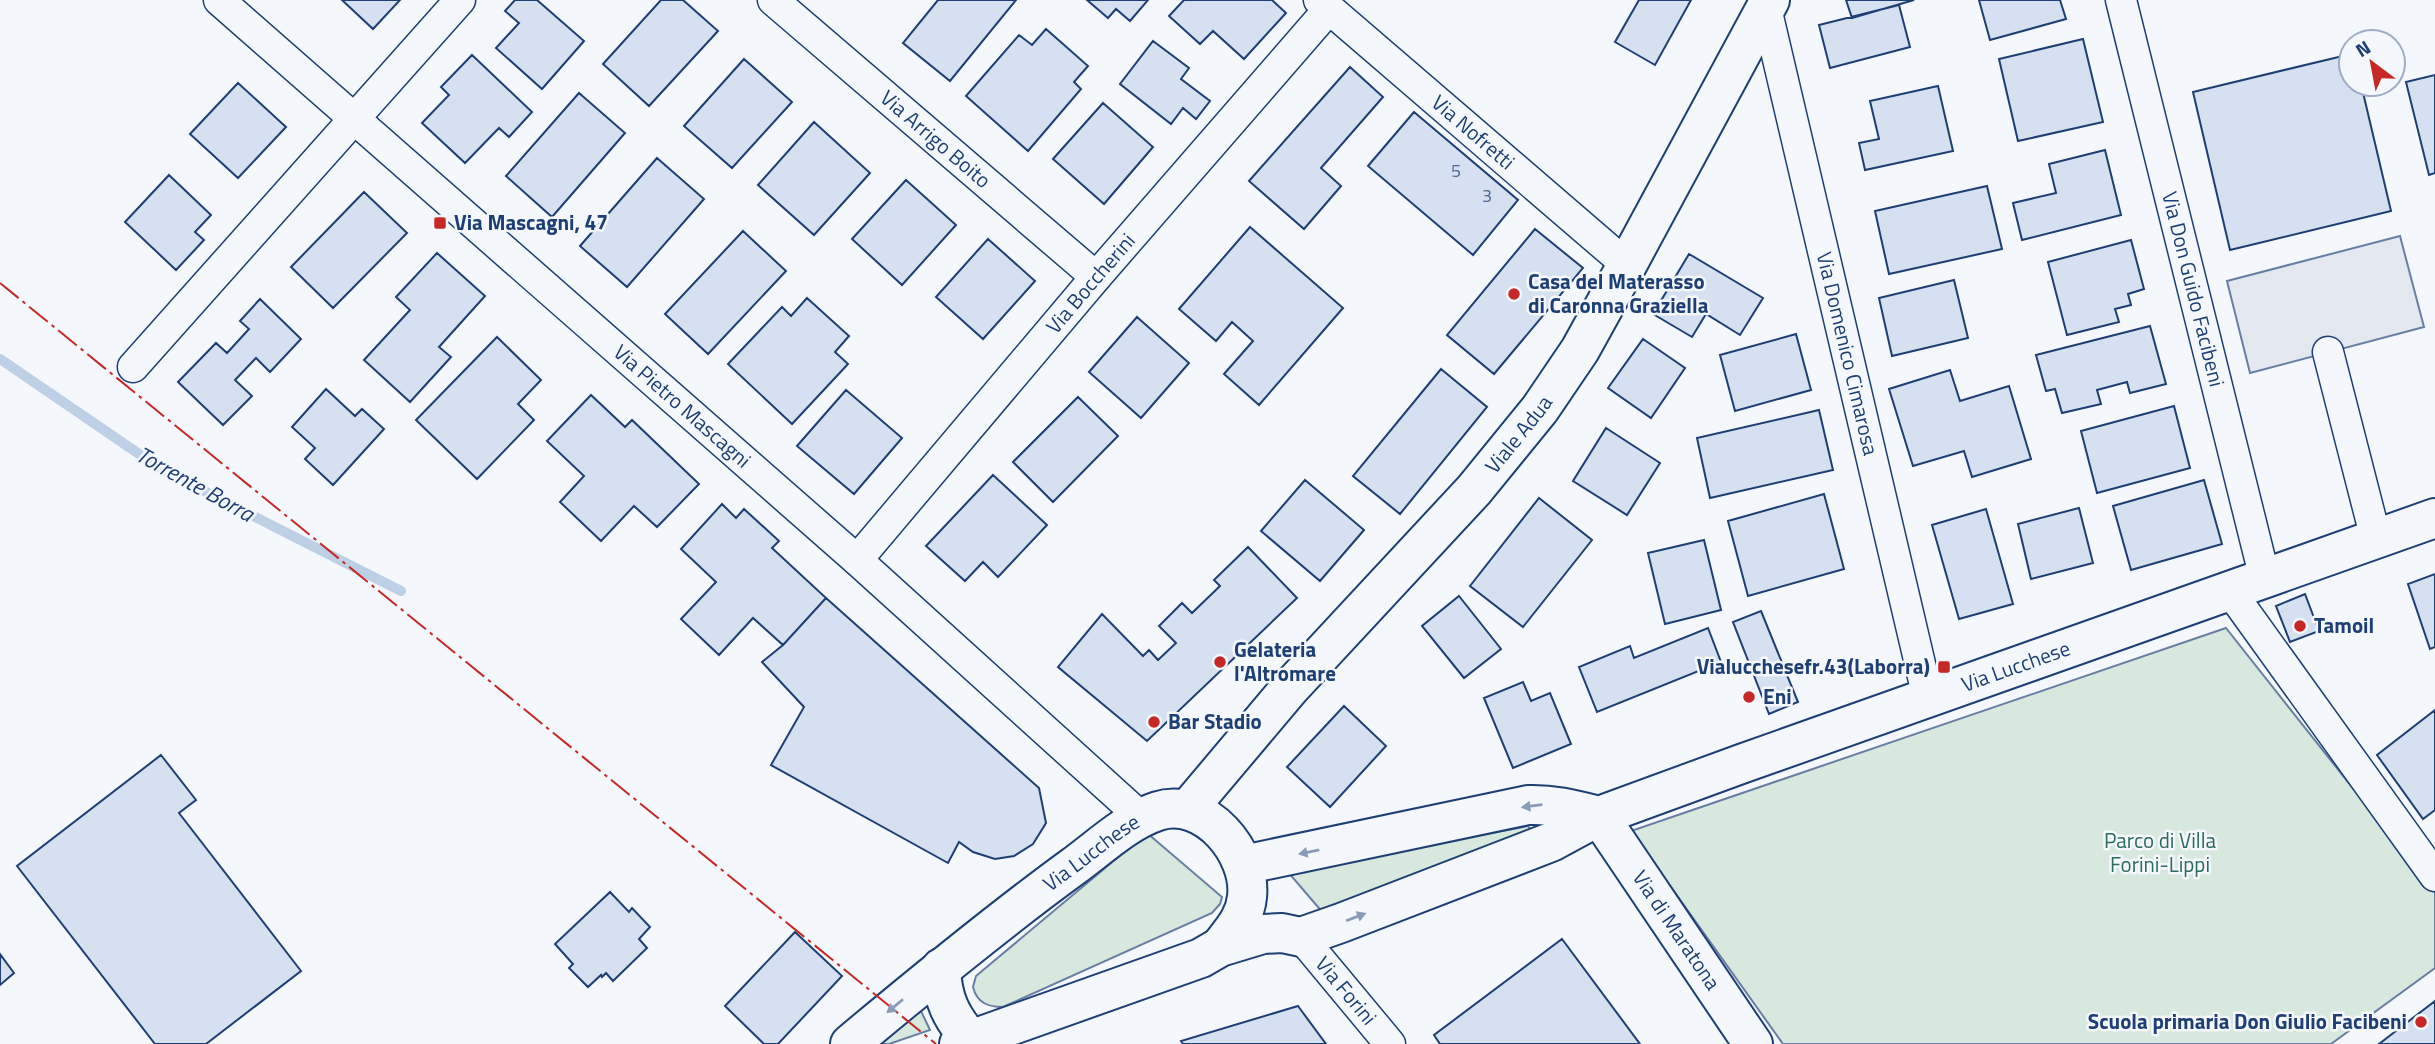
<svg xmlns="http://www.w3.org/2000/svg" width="2435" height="1044" viewBox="0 0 2435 1044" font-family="'Titillium Web',sans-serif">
<rect width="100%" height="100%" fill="#f4f7fb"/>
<!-- green -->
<path fill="#d7e8df" stroke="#687fa3" stroke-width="2" d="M 2226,628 L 2435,892 L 2435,968 L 2331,1044 L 1783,1044 L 1631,831 Z
M 1528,826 L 1535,835 L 1324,914 L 1287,871 Z
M 1147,833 L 1222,897 L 1220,904 L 1212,913 L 1003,1007 C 988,1007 977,1003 973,987 L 976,976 Z
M 920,1009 L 930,1030 L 889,1044 L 878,1044 Z"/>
<!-- parking -->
<path fill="#e3e8f0" stroke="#687fa3" stroke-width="2" d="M 2400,236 L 2424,327 L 2250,373 L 2227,281 Z"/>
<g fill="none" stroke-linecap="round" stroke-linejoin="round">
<!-- stream -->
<path stroke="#bed0e5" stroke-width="10" d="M 0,359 L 161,469 L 401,591"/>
</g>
<!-- building -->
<path fill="#d5e0f0" stroke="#1d3f73" stroke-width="2" d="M 342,0 L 400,0 L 373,29 Z
M 515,0 L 537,0 L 584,41 L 542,89 L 496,48 L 519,23 L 505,11 Z
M 661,0 L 683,0 L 718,31 L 649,106 L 603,64 Z
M 938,0 L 1016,0 L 950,81 L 903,43 Z
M 1087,0 L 1148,0 L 1130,21 L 1116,9 L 1108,18 Z
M 1184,0 L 1272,0 L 1286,13 L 1244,59 L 1213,31 L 1200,44 L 1169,16 Z
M 1639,0 L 1691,0 L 1655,65 L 1615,42 Z
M 1846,0 L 1914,0 L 1852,18 Z
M 1979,0 L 2060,0 L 2066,19 L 1990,40 Z
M 1899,5 L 1910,47 L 1830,68 L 1819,25 Z
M 1046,29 L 1088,66 L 1074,82 L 1081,89 L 1028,151 L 966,96 L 1019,35 L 1032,45 Z
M 2083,39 L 2103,122 L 2018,141 L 1999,59 Z
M 1153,41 L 1189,68 L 1181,79 L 1210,101 L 1196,119 L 1183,108 L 1171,124 L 1120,84 Z
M 2351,54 L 2351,84 L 2361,84 L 2391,211 L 2230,250 L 2193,92 Z
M 472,55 L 532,112 L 509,137 L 499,128 L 465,163 L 422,123 L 449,95 L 441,87 Z
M 744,59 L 792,102 L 732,168 L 684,126 Z
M 1350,67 L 1383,97 L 1321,168 L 1341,186 L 1304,229 L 1249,181 Z
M 2435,75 L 2435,173 L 2429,175 L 2406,82 Z
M 238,83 L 286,127 L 238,178 L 190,134 Z
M 1938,86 L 1953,151 L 1865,170 L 1859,143 L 1879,139 L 1870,101 Z
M 579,93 L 625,133 L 552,217 L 506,176 Z
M 1103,103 L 1153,147 L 1104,204 L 1053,159 Z
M 1414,112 L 1518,200 L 1473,255 L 1368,166 Z
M 814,122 L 870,173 L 814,235 L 758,185 Z
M 2105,150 L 2121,215 L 2022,240 L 2013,203 L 2056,193 L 2049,164 Z
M 657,158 L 704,199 L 627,287 L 580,246 Z
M 169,175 L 211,215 L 195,232 L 204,240 L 176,270 L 125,222 Z
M 906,180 L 956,225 L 902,285 L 852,239 Z
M 1987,186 L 2002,249 L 1889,274 L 1875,211 Z
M 364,192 L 407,233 L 333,308 L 291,267 Z
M 1250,227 L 1343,308 L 1259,405 L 1224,374 L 1253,341 L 1232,322 L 1216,341 L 1179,309 Z
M 1535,229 L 1583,268 L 1494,374 L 1447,335 Z
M 743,231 L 786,271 L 708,354 L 665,314 Z
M 988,239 L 1035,281 L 983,339 L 936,297 Z
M 2131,240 L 2144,289 L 2128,294 L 2131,305 L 2115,309 L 2119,322 L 2067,335 L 2048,262 Z
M 437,253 L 485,296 L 439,347 L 451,357 L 410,402 L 364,360 L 410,310 L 396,297 Z
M 1689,254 L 1763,298 L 1740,335 L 1706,314 L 1692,337 L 1653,314 Z
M 1954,280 L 1968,338 L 1892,356 L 1879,298 Z
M 807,298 L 849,336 L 835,352 L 848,364 L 792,424 L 728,364 L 782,307 L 791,316 Z
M 260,299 L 301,339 L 270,372 L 256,358 L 235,380 L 252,396 L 223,425 L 178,382 L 216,343 L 227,353 L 249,329 L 240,321 Z
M 1137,317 L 1189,363 L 1141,418 L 1089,372 Z
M 2150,326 L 2166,384 L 2130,393 L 2127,382 L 2097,390 L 2101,404 L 2062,413 L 2055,389 L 2046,391 L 2036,355 Z
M 1796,334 L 1811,390 L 1735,411 L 1720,355 Z
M 497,337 L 541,380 L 518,404 L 534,420 L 477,479 L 416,420 Z
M 1643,339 L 1685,368 L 1651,418 L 1608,388 Z
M 1441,369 L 1487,407 L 1400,514 L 1353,476 Z
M 1950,370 L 1960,401 L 2009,386 L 2031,459 L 1972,477 L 1964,451 L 1913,466 L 1889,389 Z
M 326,389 L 355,416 L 362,409 L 384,429 L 333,485 L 305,459 L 315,448 L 292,427 Z
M 846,390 L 902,438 L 854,494 L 797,446 Z
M 591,395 L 625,427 L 632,420 L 699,484 L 657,527 L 634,506 L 601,541 L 560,502 L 584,476 L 547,441 Z
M 1078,397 L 1118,436 L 1053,502 L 1013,462 Z
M 2174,406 L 2190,468 L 2097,493 L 2081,431 Z
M 1819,410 L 1833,470 L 1710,498 L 1697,438 Z
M 1606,428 L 1660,463 L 1627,515 L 1573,481 Z
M 993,475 L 1047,525 L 998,577 L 983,562 L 965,581 L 926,546 Z
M 1305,480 L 1364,530 L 1320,581 L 1261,531 Z
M 2204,480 L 2222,544 L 2131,570 L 2113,506 Z
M 1824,494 L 1844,569 L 1748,596 L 1728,521 Z
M 1539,498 L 1592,540 L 1523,627 L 1470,586 Z
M 722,504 L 736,518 L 744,509 L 779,541 L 772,548 L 826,598 L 783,645 L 753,618 L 719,655 L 681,619 L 716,582 L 681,549 Z
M 2079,508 L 2093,563 L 2031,579 L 2018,524 Z
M 1986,509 L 2013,604 L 1959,619 L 1932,525 Z
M 1704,540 L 1721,610 L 1665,624 L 1648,553 Z
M 1248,547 L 1297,598 L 1147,741 L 1058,667 L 1102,614 L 1143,656 L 1149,650 L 1158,660 L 1176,643 L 1159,626 L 1182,603 L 1192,613 L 1220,586 L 1214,580 Z
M 2435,574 L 2435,647 L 2430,649 L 2408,584 Z
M 2305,594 L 2319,631 L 2290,642 L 2276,606 Z
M 1459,596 L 1501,649 L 1464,678 L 1422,626 Z
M 826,598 L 1039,788 L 1046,823 L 1033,844 L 1014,856 L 995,859 L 973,852 L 959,842 L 948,863 L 771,765 L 804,707 L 762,662 L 783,645 Z
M 1761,611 L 1798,702 L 1769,714 L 1733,622 Z
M 1708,628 L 1721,662 L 1597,712 L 1579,667 L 1630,646 L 1634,658 Z
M 1523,682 L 1531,701 L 1550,693 L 1571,744 L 1513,768 L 1484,698 Z
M 1344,706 L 1386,746 L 1330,807 L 1287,767 Z
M 2435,710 L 2435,810 L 2423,819 L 2377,755 Z
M 161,755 L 196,800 L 179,813 L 301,971 L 206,1044 L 155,1044 L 17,866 Z
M 610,892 L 629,912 L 632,908 L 650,927 L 639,939 L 647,948 L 613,981 L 606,973 L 602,977 L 601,975 L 588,987 L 569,968 L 573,964 L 555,944 Z
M 795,932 L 842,976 L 778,1044 L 764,1044 L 725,1006 Z
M 1562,939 L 1640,1044 L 1440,1044 L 1434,1035 Z
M 0,954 L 14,973 L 0,985 Z
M 2435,1001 L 2435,1044 L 2379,1044 Z
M 1298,1006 L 1326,1044 L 1183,1044 L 1181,1041 Z"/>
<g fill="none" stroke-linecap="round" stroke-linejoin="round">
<defs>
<g id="minor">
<path id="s1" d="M 219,0 L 857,560 L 1142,818"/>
<path id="s2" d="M 773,0 L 1096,277"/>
<path id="s3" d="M 1319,0 L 1627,265"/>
<path id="s4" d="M 2121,0 L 2265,579"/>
<path id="s5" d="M 1766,8 L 1928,698"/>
<path d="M 2328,352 L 2376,539"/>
<path d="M 133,367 L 460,0"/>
<path id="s6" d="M 857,560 L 1096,277 L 1329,9"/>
<path d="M 2230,591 L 2435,876"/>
<path id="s7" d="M 1301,937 L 1390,1044"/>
</g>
<g id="secondary">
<path id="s8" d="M 1188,809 L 1290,688 L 1474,490 L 1540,409 L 1580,350 L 1627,265 L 1770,0"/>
</g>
<g id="primary">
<path id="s9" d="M 1599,816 L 1753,1044"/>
<path d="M 1243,865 L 1528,805 C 1553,804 1575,810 1599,816"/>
<path d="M 941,968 C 942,999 951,1017 971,1040"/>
<path id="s10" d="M 850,1044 C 923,983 997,922 1074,866 C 1100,847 1127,821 1158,811 C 1205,796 1252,853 1247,897 C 1245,918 1232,931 1220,947"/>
<path id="s11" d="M 959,1044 L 1201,958 L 1220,947 L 1263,934 L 1282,933 L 1301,937 L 1341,923 L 1551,842 L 1599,816 L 1741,764 L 2435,518"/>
</g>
</defs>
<!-- minor casing -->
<use href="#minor" stroke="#1d3f73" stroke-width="33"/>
<!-- secondary casing -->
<use href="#secondary" stroke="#1d3f73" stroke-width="42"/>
<!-- primary casing -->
<use href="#primary" stroke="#1d3f73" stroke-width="42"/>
<!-- minor -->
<use href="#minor" stroke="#f4f7fb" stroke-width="30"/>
<!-- secondary -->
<use href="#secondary" stroke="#f4f7fb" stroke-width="38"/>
<!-- primary -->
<use href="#primary" stroke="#f4f7fb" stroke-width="38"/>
<!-- power -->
<path stroke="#c62828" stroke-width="2" stroke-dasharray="24 5 3.5 5" stroke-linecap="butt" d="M 0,283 L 936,1044"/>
</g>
<!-- one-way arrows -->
<defs><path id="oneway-solid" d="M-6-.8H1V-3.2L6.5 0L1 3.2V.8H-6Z" transform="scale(1.75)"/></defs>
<g fill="#889bb7">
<use href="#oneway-solid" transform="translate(1532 806) rotate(173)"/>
<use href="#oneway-solid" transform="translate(1309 852) rotate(168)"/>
<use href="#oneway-solid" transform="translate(1356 917) rotate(-21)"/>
<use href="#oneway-solid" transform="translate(895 1006) rotate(140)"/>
</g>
<!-- markers -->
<g fill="#c62828" stroke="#f4f7fb" stroke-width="2.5">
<rect x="433" y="216" width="14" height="14" rx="3.5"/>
<circle cx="1514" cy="294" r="7"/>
<circle cx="2300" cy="626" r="7"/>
<circle cx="1220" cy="662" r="7"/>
<rect x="1937" y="660" width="14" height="14" rx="3.5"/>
<circle cx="1749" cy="697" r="7"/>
<circle cx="1154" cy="722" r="7"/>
<circle cx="2421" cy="1022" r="7"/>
</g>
<g text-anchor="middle" stroke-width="5" stroke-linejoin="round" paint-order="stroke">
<!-- number labels -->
<g font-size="18" fill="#4b6792">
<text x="1456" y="177">5</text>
<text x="1487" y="202">3</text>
</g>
<!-- street labels -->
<g font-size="21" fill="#1d3f73" stroke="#f4f7fb">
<text dy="7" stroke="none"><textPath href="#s3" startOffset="203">Via Nofretti</textPath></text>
<text dy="7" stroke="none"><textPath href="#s2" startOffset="214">Via Arrigo Boito</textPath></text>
<text dy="7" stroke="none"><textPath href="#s6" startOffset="362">Via Boccherini</textPath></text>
<text dy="7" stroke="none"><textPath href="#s4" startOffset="298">Via Don Guido Facibeni</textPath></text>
<text dy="7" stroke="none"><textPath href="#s5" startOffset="355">Via Domenico Cimarosa</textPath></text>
<text dy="7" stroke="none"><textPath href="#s1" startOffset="616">Via Pietro Mascagni</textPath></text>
<text dy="7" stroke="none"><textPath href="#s8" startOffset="500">Viale Adua</textPath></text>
<text dy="7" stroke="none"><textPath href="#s11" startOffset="1127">Via Lucchese</textPath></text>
<text dy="7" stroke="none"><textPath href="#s10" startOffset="308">Via Lucchese</textPath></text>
<text dy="7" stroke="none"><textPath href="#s9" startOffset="138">Via di Maratona</textPath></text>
<text dy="7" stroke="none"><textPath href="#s7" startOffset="70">Via Forini</textPath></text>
</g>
<!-- poi labels -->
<g font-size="21" font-weight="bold" fill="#1d3f73" stroke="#f4f7fb" text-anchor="start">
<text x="454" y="230">Via Mascagni, 47</text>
<text x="1528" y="289">Casa del Materasso<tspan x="1528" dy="24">di Caronna Graziella</tspan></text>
<text x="2314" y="633">Tamoil</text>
<text x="1234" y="657">Gelateria<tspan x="1234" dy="24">l'Altromare</tspan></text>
<text x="1930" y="674" text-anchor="end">Vialucchesefr.43(Laborra)</text>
<text x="1763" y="704">Eni</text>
<text x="1168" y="729">Bar Stadio</text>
<text x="2407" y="1029" text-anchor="end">Scuola primaria Don Giulio Facibeni</text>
</g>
<!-- park labels -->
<g font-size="21" fill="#2c6c60" stroke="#f4f7fb">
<text x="2160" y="848">Parco di Villa<tspan x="2160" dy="24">Forini-Lippi</tspan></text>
</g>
<!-- water labels -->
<g font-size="23" font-style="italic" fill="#1d3f73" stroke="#f4f7fb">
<text transform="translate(195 484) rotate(29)" y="8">Torrente Borra</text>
</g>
</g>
<!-- north arrow -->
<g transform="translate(2372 63) rotate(328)"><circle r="33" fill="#f4f7fb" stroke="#9eadc5" stroke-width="2"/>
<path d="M0-5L12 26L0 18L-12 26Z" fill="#c62828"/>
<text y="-10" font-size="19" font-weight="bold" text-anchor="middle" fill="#1d3f73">N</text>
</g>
</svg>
